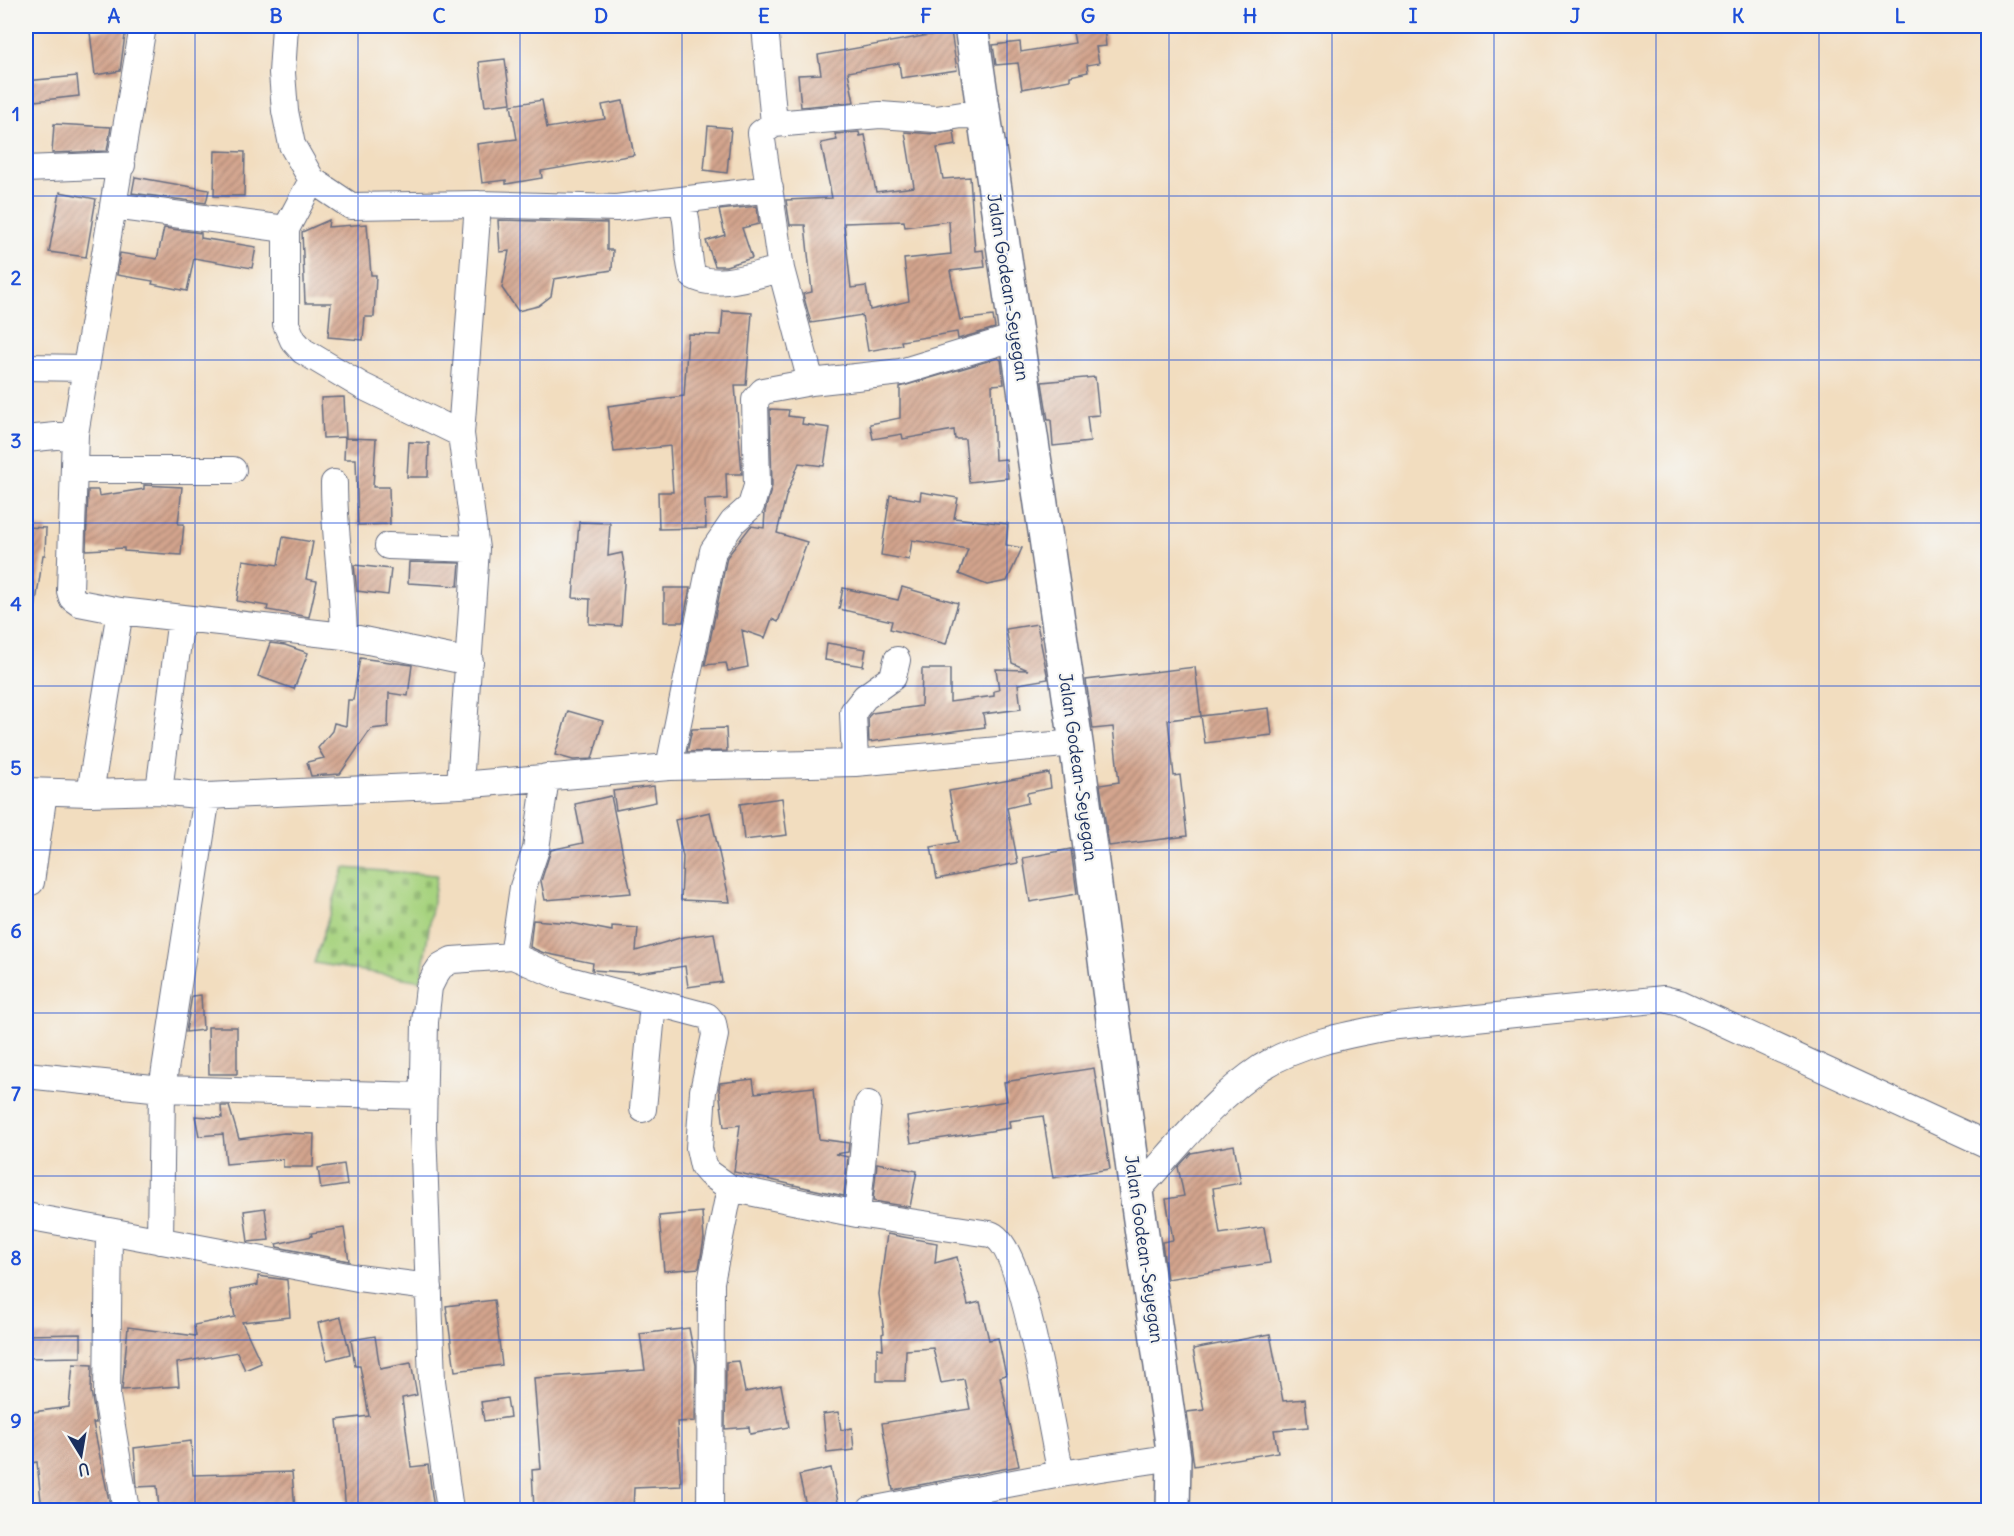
<svg xmlns="http://www.w3.org/2000/svg" width="2014" height="1536" viewBox="0 0 2014 1536" font-family="Delius,sans-serif">
<defs>
<pattern id="cemetery-stones" width="16" height="16" patternUnits="userSpaceOnUse" patternTransform="scale(1.5)"><rect width="16" height="16" fill="#a7d37f"/><path d="M2 7V4a2 2 0 0 1 4 0v3zM10 15v-3a2 2 0 0 1 4 0v3z" fill="#8fb570"/></pattern>
<pattern id="building-hatch" width="6" height="6" patternUnits="userSpaceOnUse" patternTransform="scale(1.5)"><rect width="6" height="6" fill="#d3a48d"/><path d="M-1 1l2-2M0 6l6-6M5 7l2-2" fill="none" stroke="#aa8676"/></pattern>
</defs>
<rect width="100%" height="100%" fill="#f6f6f2"/>
<filter id="ink" filterUnits="userSpaceOnUse"><feTurbulence type="fractalNoise" baseFrequency=".0167" numOctaves="2"/><feDisplacementMap in="SourceGraphic" scale="12" xChannelSelector="R" yChannelSelector="G"/><feConvolveMatrix kernelMatrix="1 2 1 2 8 2 1 2 1" color-interpolation-filters="sRGB"/></filter>
<filter id="wash" filterUnits="userSpaceOnUse"><feTurbulence type="fractalNoise" baseFrequency=".008" numOctaves="4" result="noise"/><feDisplacementMap in="SourceGraphic" scale="24" xChannelSelector="R" yChannelSelector="G"/><feGaussianBlur stdDeviation="1.35" result="paint"/><feColorMatrix in="noise" values="0 0 0 0 0 0 0 0 0 0 0 0 0 0 0 0 0 1.4 0 .05"/><feComposite in="paint" operator="in"/></filter>
<g filter="url(#wash)">
<rect width="100%" height="100%" fill="#f2ddbf"/>
<!-- cemetery -->
<path fill="url(#cemetery-stones)" stroke="#61816e" stroke-width="1.5" d="M 344,868 L 437,875 L 421,981 L 314,963 Z"/>
<g id="blocks">
<!-- building -->
<path fill="url(#building-hatch)" fill-rule="evenodd" d="M 1104,27 L 1106,46 L 1096,47 L 1099,63 L 1087,65 L 1088,72 L 1070,76 L 1070,80 L 1022,89 L 1018,63 L 996,65 L 993,45 L 1020,42 L 1021,52 L 1075,43 L 1073,33 Z
M 126,28 L 120,71 L 95,75 L 90,32 Z
M 951,31 L 957,70 L 901,78 L 899,63 L 848,72 L 854,102 L 801,107 L 798,75 L 821,74 L 818,55 Z
M 505,59 L 511,103 L 485,106 L 479,62 Z
M 77,76 L 79,96 L 26,102 L 26,81 Z
M 542,100 L 547,128 L 605,119 L 602,105 L 623,101 L 634,155 L 541,171 L 542,178 L 506,184 L 506,180 L 482,183 L 477,144 L 517,139 L 511,105 Z
M 54,124 L 111,127 L 107,151 L 52,153 Z
M 708,126 L 731,128 L 727,173 L 704,170 Z
M 954,131 L 956,145 L 937,148 L 943,179 L 970,177 L 975,251 L 983,250 L 985,267 L 950,271 L 960,320 L 993,316 L 995,328 L 958,339 L 957,332 L 901,341 L 902,345 L 868,351 L 862,315 L 811,323 L 803,294 L 812,292 L 805,225 L 790,225 L 786,200 L 832,198 L 821,143 L 837,140 L 835,134 L 859,132 L 860,136 L 865,135 L 876,192 L 914,187 L 905,132 L 935,134 ZM 904,221 L 905,227 L 949,221 L 951,254 L 904,259 L 909,301 L 870,310 L 866,286 L 851,288 L 844,223 Z
M 215,151 L 245,152 L 244,196 L 214,196 Z
M 135,177 L 209,190 L 206,203 L 132,193 Z
M 60,192 L 96,199 L 86,257 L 49,252 Z
M 757,206 L 759,224 L 742,228 L 752,258 L 726,266 L 715,266 L 706,241 L 725,235 L 719,210 Z
M 329,220 L 328,227 L 367,224 L 371,275 L 376,275 L 374,317 L 365,317 L 363,340 L 328,337 L 331,303 L 305,303 L 302,232 Z
M 498,220 L 607,223 L 607,250 L 613,250 L 612,270 L 554,279 L 551,296 L 538,306 L 518,311 L 502,288 L 509,251 L 500,252 Z
M 164,228 L 201,233 L 201,238 L 256,247 L 252,268 L 194,258 L 187,291 L 152,284 L 153,281 L 117,275 L 120,253 L 157,259 Z
M 723,311 L 752,313 L 746,385 L 735,385 L 742,474 L 726,474 L 727,499 L 705,500 L 706,528 L 659,529 L 658,492 L 673,492 L 670,446 L 614,452 L 608,406 L 684,396 L 688,334 L 721,335 Z
M 998,358 L 1001,360 L 1004,384 L 992,385 L 995,460 L 1006,459 L 1008,478 L 969,482 L 965,439 L 955,439 L 954,430 L 903,439 L 902,434 L 873,439 L 870,424 L 900,418 L 900,387 Z
M 1095,377 L 1099,415 L 1087,416 L 1090,442 L 1053,446 L 1051,420 L 1048,420 L 1042,382 Z
M 344,397 L 346,437 L 323,438 L 321,398 Z
M 770,409 L 789,410 L 788,416 L 803,418 L 802,424 L 830,428 L 824,466 L 799,463 L 786,496 L 777,533 L 807,542 L 778,622 L 772,619 L 765,638 L 742,630 L 748,667 L 728,671 L 726,663 L 705,665 L 727,557 L 751,526 L 764,528 L 765,511 L 772,486 Z
M 345,438 L 376,439 L 373,487 L 389,487 L 390,524 L 358,525 L 356,459 L 344,459 Z
M 409,442 L 429,443 L 428,477 L 407,477 Z
M 144,485 L 182,487 L 178,524 L 184,524 L 181,555 L 124,551 L 124,548 L 86,550 L 88,490 L 98,490 L 99,496 L 144,489 Z
M 921,492 L 958,498 L 954,518 L 1008,524 L 1006,545 L 1022,548 L 1007,581 L 987,585 L 959,574 L 968,549 L 912,540 L 909,560 L 881,555 L 890,495 L 920,500 Z
M 579,522 L 610,523 L 608,556 L 622,553 L 625,570 L 621,626 L 589,624 L 590,599 L 573,598 Z
M 26,527 L 46,528 L 45,555 L 43,555 L 35,609 L 26,608 Z
M 283,537 L 313,542 L 306,579 L 317,581 L 309,617 L 267,610 L 268,606 L 237,601 L 243,560 L 278,565 Z
M 409,562 L 460,563 L 458,586 L 408,583 Z
M 354,565 L 391,569 L 388,595 L 357,591 Z
M 902,587 L 958,603 L 946,644 L 890,629 L 892,621 L 839,609 L 843,588 L 898,600 Z
M 664,588 L 690,588 L 683,622 L 664,622 Z
M 1037,624 L 1048,679 L 1018,684 L 1021,709 L 983,714 L 985,727 L 869,742 L 868,717 L 872,713 L 921,706 L 922,669 L 950,669 L 950,702 L 994,696 L 994,691 L 999,690 L 996,669 L 1028,670 L 1012,663 L 1006,629 Z
M 270,643 L 285,645 L 308,653 L 294,689 L 258,676 Z
M 827,643 L 866,649 L 863,666 L 825,660 Z
M 360,658 L 412,665 L 408,696 L 389,693 L 388,727 L 371,729 L 340,774 L 311,776 L 307,762 L 324,758 L 318,748 L 332,731 L 334,723 L 346,726 L 348,700 L 353,700 Z
M 1195,667 L 1201,716 L 1168,720 L 1174,776 L 1180,775 L 1187,836 L 1109,846 L 1100,785 L 1119,782 L 1113,727 L 1093,729 L 1086,680 Z
M 1269,708 L 1272,735 L 1205,743 L 1201,716 Z
M 568,711 L 603,721 L 592,759 L 573,760 L 555,755 Z
M 726,728 L 727,751 L 687,752 L 692,729 Z
M 1049,773 L 1051,788 L 1027,793 L 1028,803 L 1007,808 L 1018,863 L 937,879 L 931,847 L 958,842 L 949,791 Z
M 654,786 L 656,802 L 616,810 L 613,791 Z
M 611,796 L 631,893 L 545,900 L 541,881 L 551,850 L 583,843 L 575,804 Z
M 782,798 L 787,835 L 744,840 L 740,804 Z
M 710,812 L 730,902 L 681,900 L 683,857 L 675,820 Z
M 1071,849 L 1077,894 L 1030,902 L 1023,858 Z
M 533,920 L 571,923 L 612,931 L 612,926 L 638,928 L 636,951 L 683,937 L 714,933 L 722,982 L 688,987 L 685,966 L 638,973 L 592,970 L 593,963 L 544,953 L 530,947 Z
M 201,995 L 203,1030 L 186,1032 L 192,996 Z
M 208,1027 L 237,1027 L 237,1074 L 209,1074 Z
M 1094,1068 L 1110,1169 L 1053,1178 L 1043,1116 L 1009,1121 L 1010,1128 L 911,1143 L 907,1117 L 1007,1101 L 1004,1082 Z
M 753,1079 L 755,1093 L 814,1087 L 819,1139 L 849,1143 L 848,1152 L 835,1154 L 848,1157 L 844,1196 L 734,1172 L 740,1125 L 724,1127 L 719,1089 L 720,1083 Z
M 221,1106 L 229,1106 L 239,1139 L 284,1133 L 314,1134 L 313,1167 L 283,1167 L 283,1159 L 226,1164 L 223,1134 L 199,1136 L 195,1116 L 222,1118 Z
M 1234,1145 L 1241,1183 L 1213,1188 L 1220,1234 L 1264,1227 L 1270,1263 L 1167,1279 L 1162,1242 L 1173,1240 L 1166,1199 L 1184,1196 L 1178,1167 L 1191,1153 Z
M 877,1163 L 917,1171 L 910,1207 L 873,1201 Z
M 344,1164 L 347,1185 L 321,1189 L 318,1168 Z
M 265,1208 L 269,1240 L 248,1242 L 244,1211 Z
M 702,1212 L 704,1239 L 699,1268 L 664,1271 L 659,1216 Z
M 344,1228 L 349,1261 L 277,1247 L 276,1244 L 312,1236 L 311,1233 Z
M 887,1234 L 937,1243 L 935,1263 L 957,1257 L 968,1305 L 980,1302 L 989,1340 L 998,1338 L 1006,1375 L 1000,1377 L 1019,1466 L 893,1490 L 882,1423 L 970,1409 L 964,1379 L 941,1383 L 933,1348 L 906,1350 L 905,1381 L 877,1381 L 877,1348 L 883,1349 L 882,1334 L 884,1333 L 879,1294 Z
M 258,1276 L 287,1280 L 290,1317 L 242,1322 L 261,1363 L 245,1370 L 237,1352 L 177,1363 L 179,1386 L 122,1390 L 128,1327 L 196,1336 L 194,1325 L 235,1317 L 230,1290 L 258,1285 Z
M 494,1300 L 502,1365 L 455,1371 L 446,1306 Z
M 341,1317 L 350,1354 L 327,1360 L 318,1323 Z
M 689,1328 L 696,1365 L 695,1421 L 677,1422 L 681,1486 L 634,1488 L 633,1510 L 534,1510 L 532,1470 L 541,1469 L 534,1378 L 645,1370 L 640,1334 Z
M 81,1334 L 81,1357 L 26,1358 L 26,1335 Z
M 1270,1334 L 1283,1401 L 1305,1399 L 1308,1427 L 1274,1430 L 1278,1452 L 1194,1466 L 1187,1412 L 1204,1410 L 1193,1349 Z
M 375,1336 L 380,1369 L 411,1363 L 417,1395 L 402,1398 L 411,1467 L 428,1465 L 434,1510 L 346,1510 L 337,1420 L 369,1416 L 360,1366 L 355,1366 L 351,1340 Z
M 739,1361 L 745,1392 L 781,1385 L 789,1427 L 750,1434 L 749,1427 L 725,1429 L 726,1362 Z
M 73,1364 L 92,1365 L 91,1391 L 96,1423 L 93,1423 L 111,1510 L 42,1510 L 37,1462 L 26,1464 L 26,1413 L 69,1407 Z
M 507,1398 L 510,1417 L 484,1421 L 481,1402 Z
M 838,1412 L 841,1430 L 852,1428 L 854,1450 L 827,1453 L 823,1414 Z
M 191,1441 L 193,1475 L 292,1472 L 295,1510 L 159,1510 L 157,1486 L 137,1487 L 134,1448 Z
M 831,1468 L 839,1507 L 807,1510 L 799,1475 Z"/>
</g>
</g>
<g filter="url(#ink)">
<use href="#blocks" fill-opacity="0" stroke="#666c80" stroke-width="1.5"/>
<g fill="none" stroke-linecap="round" stroke-linejoin="round">
<defs>
<path id="minor" d="M 143,26 L 75,434 L 70,591 L 72,598 L 79,603 L 120,611 L 344,636 L 470,662
M 285,26 L 282,73 L 285,111 L 292,145 L 312,180 L 351,206 L 478,204 L 616,208 L 770,189
M 774,124 L 880,115 L 936,119 L 962,115 L 984,116
M 26,169 L 122,165
M 680,200 C 691,218 685,253 693,276 C 717,290 756,274 781,269
M 114,206 L 286,229 L 286,324 L 293,340 L 303,351 L 362,386 L 461,434
M 286,229 L 312,180
M 26,367 L 86,368
M 811,382 L 901,372 L 1016,337
M 26,439 L 75,434
M 75,470 L 233,470
M 334,483 C 334,534 343,585 344,636
M 388,546 L 476,549
M 855,763 L 853,712 L 865,697 L 893,677 L 897,660
M 669,767 L 713,551 L 733,522 L 751,506 L 757,486 L 755,400 L 763,391 L 811,382 L 781,269 L 761,133 L 774,124 L 765,26
M 460,785 L 476,549 L 461,434 L 478,204
M 26,791 L 90,793 L 159,791 L 207,796 L 460,785 L 669,767 L 855,763 L 1076,743
M 159,791 L 181,618
M 90,793 L 120,611
M 31,882 L 44,792
M 513,956 L 523,887 L 536,849 L 546,777
M 26,1075 L 162,1089 L 424,1096
M 643,1109 L 653,1003
M 1136,1192 C 1175,1150 1213,1099 1262,1067 C 1299,1044 1346,1035 1388,1027 L 1664,999 L 1680,1003 L 1988,1145
M 857,1214 L 868,1104
M 26,1216 L 109,1231 L 107,1397 L 126,1510
M 109,1231 L 358,1278 L 429,1287
M 160,1241 L 162,1089 L 207,796
M 450,1510 L 432,1381 L 423,1127 L 425,1022 L 429,987 L 435,975 L 441,966 L 452,960 L 513,956 L 566,979 L 707,1016 L 713,1023 L 715,1035 L 703,1091 L 699,1148 L 703,1166 L 709,1173 L 730,1188 L 857,1214 L 990,1234 C 1024,1243 1052,1436 1061,1474
M 710,1510 L 711,1282 L 730,1188
M 870,1510 L 1061,1474 L 1174,1457"/>
<path id="major" d="M 971,26 L 1076,743 L 1136,1192 L 1174,1457 L 1173,1510"/>
</defs>
<!-- minor casing -->
<use href="#minor" stroke="#666c80" stroke-width="28"/>
<!-- major casing -->
<use href="#major" stroke="#666c80" stroke-width="36"/>
<!-- minor -->
<use href="#minor" stroke="#fff" stroke-width="26"/>
<!-- major -->
<use href="#major" stroke="#fff" stroke-width="33"/>
</g>
</g>
<!-- grid -->
<path fill="none" stroke="#1d4ed8" stroke-width="1.5" stroke-opacity="0.55" d="M 195,26 L 195,1510M 358,26 L 358,1510M 520,26 L 520,1510M 682,26 L 682,1510M 845,26 L 845,1510M 1007,26 L 1007,1510M 1169,26 L 1169,1510M 1332,26 L 1332,1510M 1494,26 L 1494,1510M 1656,26 L 1656,1510M 1819,26 L 1819,1510M 26,196 L 1988,196M 26,360 L 1988,360M 26,523 L 1988,523M 26,686 L 1988,686M 26,850 L 1988,850M 26,1013 L 1988,1013M 26,1176 L 1988,1176M 26,1340 L 1988,1340"/>
<g text-anchor="middle" stroke-width="4.5" stroke-linejoin="round" paint-order="stroke">
<!-- street labels -->
<g font-size="18" fill="#1b2f5e" stroke="#f6f6f2">
<text transform="translate(1008 287) rotate(81)" y="6">Jalan Godean-Seyegan</text>
<text transform="translate(1078 767) rotate(82)" y="6">Jalan Godean-Seyegan</text>
<text transform="translate(1144 1249) rotate(82)" y="6">Jalan Godean-Seyegan</text>
</g>
</g>
<!-- margin -->
<rect width="2014" height="1536" fill="none" stroke="#f6f6f2" stroke-width="66"/>
<!-- north arrow -->
<g transform="translate(81 1455) rotate(169)" stroke="#f6f6f2" stroke-width="4.5" paint-order="stroke">
<path d="M0-4.5L10 22L0 15L-10 22Z" fill="#1b2f5e"/>
<text y="-9" font-size="16" font-weight="bold" text-anchor="middle" fill="#1b2f5e">U</text>
</g>
<rect x="33" y="33" width="1948" height="1470" fill="none" stroke="#1d4ed8" stroke-width="2"/>
<g font-size="20" text-anchor="middle" font-weight="bold" fill="#1d4ed8">
<text x="114" y="23">A</text>
<text x="276" y="23">B</text>
<text x="439" y="23">C</text>
<text x="601" y="23">D</text>
<text x="764" y="23">E</text>
<text x="926" y="23">F</text>
<text x="1088" y="23">G</text>
<text x="1250" y="23">H</text>
<text x="1413" y="23">I</text>
<text x="1575" y="23">J</text>
<text x="1738" y="23">K</text>
<text x="1900" y="23">L</text>
<text x="16" y="121">1</text>
<text x="16" y="285">2</text>
<text x="16" y="448">3</text>
<text x="16" y="611">4</text>
<text x="16" y="775">5</text>
<text x="16" y="938">6</text>
<text x="16" y="1101">7</text>
<text x="16" y="1265">8</text>
<text x="16" y="1428">9</text>
</g>
</svg>
